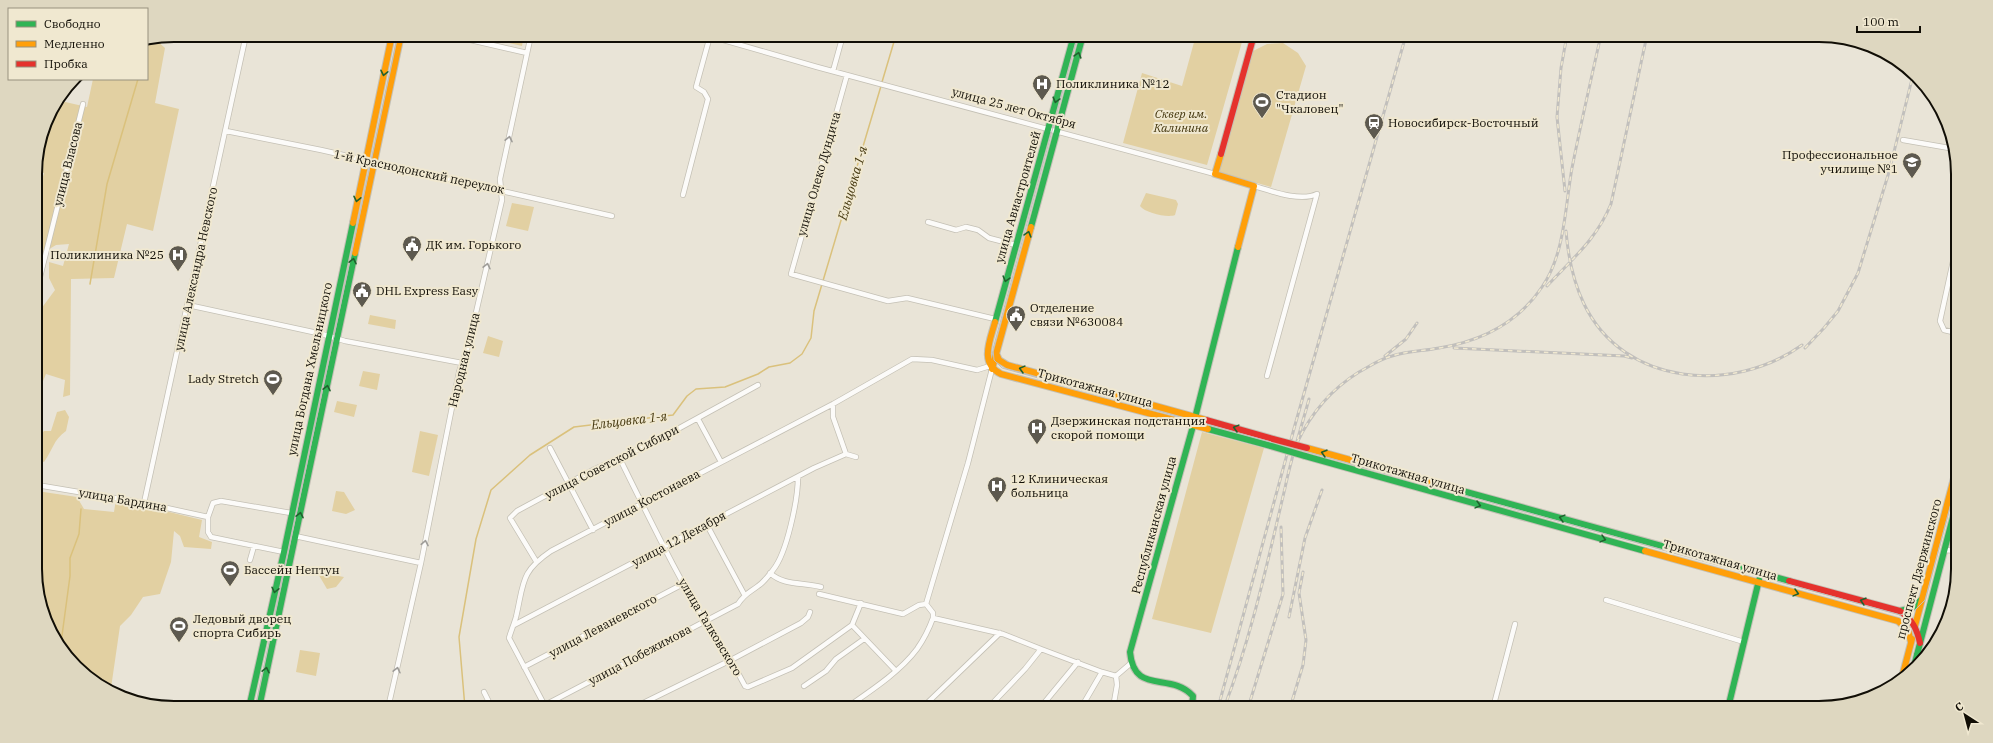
<svg xmlns="http://www.w3.org/2000/svg" width="1993" height="743" viewBox="0 0 1993 743" font-family="'IBM Plex Serif',serif">
<rect width="100%" height="100%" fill="#e9e4d7"/>
<!-- green -->
<path fill="#e2d0a2" d="M 473,35 L 524,35 L 522,46 Z
M 1196,35 L 1244,35 L 1207,165 L 1123,143 L 1142,73 L 1182,86 Z
M 155,39 L 165,48 L 155,103 L 179,109 L 153,231 L 127,224 L 114,278 L 71,279 L 70,395 L 63,397 L 65,380 L 46,374 L 37,395 L 36,322 L 38,313 L 55,290 L 49,278 L 49,262 L 63,266 L 69,244 L 56,245 L 36,257 L 36,200 L 44,173 L 35,172 L 35,164 L 49,112 L 62,96 L 61,101 L 87,107 L 93,79 L 147,79 L 147,40 Z
M 1283,43 L 1298,53 L 1306,66 L 1271,187 L 1219,172 L 1253,51 L 1267,44 Z
M 1146,193 L 1176,200 L 1178,204 L 1175,215 C 1168,218 1145,213 1140,206 Z
M 512,203 L 534,207 L 528,231 L 506,226 Z
M 370,315 L 396,320 L 395,329 L 368,324 Z
M 488,336 L 503,341 L 499,357 L 483,353 Z
M 363,371 L 380,374 L 377,390 L 359,386 Z
M 337,401 L 357,405 L 354,417 L 334,412 Z
M 65,410 L 69,417 L 66,431 C 53,440 53,450 44,462 L 37,459 L 37,434 L 39,436 L 44,431 L 51,431 L 57,412 Z
M 420,431 L 438,435 L 429,476 L 412,472 Z
M 1202,432 L 1264,448 L 1211,633 L 1152,619 Z
M 37,491 L 77,497 L 84,509 L 114,512 L 116,499 L 202,520 L 199,537 L 212,542 L 211,549 L 184,547 L 180,536 L 174,531 L 171,562 L 160,594 L 143,597 L 131,615 L 120,626 L 111,688 L 69,661 L 38,596 Z
M 336,491 L 344,492 L 355,510 L 346,514 L 332,511 Z
M 317,572 L 344,577 L 336,587 L 327,589 Z
M 300,650 L 320,653 L 316,676 L 296,672 Z"/>
<g fill="none" stroke-linecap="round" stroke-linejoin="round">
<!-- stream -->
<path stroke="#dac17c" stroke-width="1.5" d="M 882,82 L 896,35
M 90,284 L 107,184 L 138,79
M 61,643 L 70,576 L 70,558 L 79,534 L 81,509
M 465,708 L 459,637 L 476,539 L 491,490 L 530,455 L 574,427 L 673,415 L 687,396 L 696,389 L 725,387 L 758,374 L 769,367 L 790,363 L 802,354 L 811,338 L 814,311 L 881,86"/>
<defs>
<path id="street" d="M 449,35 L 527,53
M 706,35 L 817,67 L 1215,174
M 833,71 L 843,35
M 847,75 L 791,274 L 888,301 L 907,298 L 995,319
M 226,131 L 321,150 L 612,216
M 1903,140 L 1955,149
M 1254,186 C 1271,191 1300,202 1317,194
M 683,195 L 708,99 L 704,92 L 696,87 L 710,36
M 928,222 L 956,230 L 966,227 L 978,230 L 989,238 L 1016,245
M 1957,243 L 1940,321 L 1944,330 L 1957,333
M 36,293 L 83,104
M 188,305 L 322,334 L 345,341 L 462,363
M 1267,376 L 1317,194
M 833,404 L 833,417 L 846,454
M 698,419 L 721,462
M 550,448 L 593,530
M 846,454 L 856,457
M 620,459 C 653,526 686,594 726,657 L 731,660 L 745,686 L 748,687 L 792,668 L 852,625
M 37,485 L 144,503 L 208,517 L 213,503 L 221,501 L 291,513
M 144,503 L 246,35
M 208,517 L 208,532 L 211,537 L 284,552
M 707,525 L 744,594
M 295,536 L 421,563
M 1944,550 L 1958,551
M 250,560 L 254,546
M 536,561 L 510,518 L 517,511 L 595,469 L 654,442 L 758,385
M 770,573 C 784,586 803,582 821,587
M 819,594 L 903,614 L 919,605 L 926,604 L 933,613 L 933,618 L 1003,634 L 1041,649
M 1606,600 L 1744,642
M 861,603 L 852,625 L 895,670
M 926,604 L 968,463 L 992,369
M 514,625 L 814,468 L 846,454
M 524,667 L 683,584
M 804,686 L 826,671 L 836,659 L 864,639
M 484,692 L 492,708
M 545,705 L 738,604 C 745,593 749,593 758,586 C 764,582 769,575 773,570 C 787,553 798,499 798,477
M 388,708 L 421,563 L 459,372 L 469,343 L 502,200 L 500,179 L 531,35
M 546,708 L 509,638 C 511,631 514,624 516,617 C 524,583 520,572 551,551 L 833,404 L 912,359 L 932,360 L 977,370 L 990,366
M 633,708 L 731,660 L 801,623 L 808,617 L 810,612
M 846,708 C 869,692 900,672 917,649 C 924,639 929,629 933,618
M 922,708 L 1000,633
M 988,708 L 1025,669 L 1041,649 L 1102,672
M 1040,708 L 1078,662
M 1081,708 L 1102,672 L 1116,676
M 1113,708 L 1117,685 L 1116,676 L 1130,664
M 1493,708 L 1515,624"/>
<path id="fast" d="M 1031,227 L 1083,35
M 995,322 L 1074,35
M 1208,429 L 1271,446
M 1305,456 L 1645,551
M 1459,490 L 1789,581
M 1900,611 L 1912,608 L 1921,600
M 1917,654 L 1926,656
M 1913,670 L 1958,498
M 249,708 L 284,552 L 353,223
M 259,708 L 355,253
M 1192,708 L 1193,696 C 1170,671 1134,696 1130,652 L 1193,426 L 1238,247
M 1728,708 L 1759,580"/>
<path id="slow" d="M 1221,154 L 1215,174 L 1254,186 L 1238,247
M 353,223 L 392,35
M 355,253 L 401,35
M 995,322 C 990,341 979,363 1001,374 L 1208,429
M 996,353 L 999,360 L 1007,365 L 1206,420
M 992,369 L 1031,227
M 1307,448 L 1459,490
M 1645,551 L 1898,621 L 1908,630 L 1911,642
M 1915,626 L 1958,463
M 1901,681 L 1912,639"/>
<path id="jam" d="M 1221,154 L 1254,35
M 1206,420 L 1273,439
M 1789,581 L 1900,611 C 1912,619 1917,629 1920,643"/>
</defs>
<!-- street casing -->
<use href="#street" stroke="#c4c0b5" stroke-width="6"/>
<!-- fast casing -->
<use href="#fast" stroke="#c4c0b5" stroke-width="8"/>
<!-- slow casing -->
<use href="#slow" stroke="#c4c0b5" stroke-width="8"/>
<!-- jam casing -->
<use href="#jam" stroke="#c4c0b5" stroke-width="8"/>
<!-- street -->
<use href="#street" stroke="#fcfbf9" stroke-width="4.5"/>
<!-- fast -->
<use href="#fast" stroke="#30b455" stroke-width="6"/>
<!-- slow -->
<use href="#slow" stroke="#ff9f0a" stroke-width="6"/>
<!-- jam -->
<use href="#jam" stroke="#e5322d" stroke-width="6"/>
<!-- tram -->
<path stroke="#c1bfbc" stroke-width="1" d="M 1078,35 L 993,349 L 994,360 L 1002,368 L 1900,615 L 1914,611 L 1925,600 L 1958,478
M 255,708 L 398,35"/>
<defs>
<path id="rail" d="M 1565,191 L 1557,117 L 1561,68 L 1567,35
M 1566,231 C 1568,256 1573,281 1584,304 C 1624,387 1734,394 1802,345
M 1547,286 C 1573,258 1596,240 1611,204 L 1647,35
M 1454,348 L 1624,356 L 1632,358
M 1805,348 L 1824,328 L 1838,311 L 1858,273 L 1889,172 L 1913,75
M 1385,356 L 1406,339 L 1417,323
M 1297,443 C 1311,413 1330,390 1359,372 C 1370,366 1380,359 1392,356 C 1407,351 1424,351 1439,348 C 1482,341 1518,323 1542,287 C 1565,254 1565,207 1572,168 C 1581,123 1591,79 1601,35
M 1289,617 L 1305,538 L 1322,490
M 1218,708 L 1295,425 L 1406,35
M 1224,708 C 1251,639 1268,560 1285,488 C 1291,458 1301,429 1309,399
M 1248,708 L 1283,594 L 1281,527
M 1290,708 L 1303,665 L 1306,640 L 1299,593 L 1303,572"/>
</defs>
<!-- rail casing -->
<use href="#rail" stroke="#c1bfbc" stroke-width="3"/>
<!-- rail -->
<use href="#rail" stroke="#f0e8d0" stroke-width="1.5" stroke-dasharray="4.5" stroke-linecap="butt"/>
<defs>
<path id="fast-bridge" d="M 1271,446 L 1305,456"/>
<path id="jam-bridge" d="M 1273,439 L 1307,448"/>
</defs>
<!-- fast-bridge casing -->
<use href="#fast-bridge" stroke="#c4c0b5" stroke-width="8" stroke-linecap="butt"/>
<!-- jam-bridge casing -->
<use href="#jam-bridge" stroke="#c4c0b5" stroke-width="8" stroke-linecap="butt"/>
<!-- fast-bridge -->
<use href="#fast-bridge" stroke="#30b455" stroke-width="6"/>
<!-- jam-bridge -->
<use href="#jam-bridge" stroke="#e5322d" stroke-width="6"/>
</g>
<!-- one-way arrows -->
<defs><path id="oneway-chevron" d="M-2-3.5L2.5 0L-2 3.5" fill="none" stroke-width="1.6" stroke-linecap="round" stroke-linejoin="round"/></defs>
<g stroke="#20612e">
<use href="#oneway-chevron" transform="translate(1078 55) rotate(-74)"/>
<use href="#oneway-chevron" transform="translate(384 73) rotate(102)"/>
<use href="#oneway-chevron" transform="translate(1056 100) rotate(105)"/>
<use href="#oneway-chevron" transform="translate(357 199) rotate(102)"/>
<use href="#oneway-chevron" transform="translate(1028 234) rotate(-74)"/>
<use href="#oneway-chevron" transform="translate(353 261) rotate(-78)"/>
<use href="#oneway-chevron" transform="translate(1006 279) rotate(106)"/>
<use href="#oneway-chevron" transform="translate(1022 369) rotate(-165)"/>
<use href="#oneway-chevron" transform="translate(327 388) rotate(-78)"/>
<use href="#oneway-chevron" transform="translate(1236 428) rotate(-165)"/>
<use href="#oneway-chevron" transform="translate(1324 453) rotate(-164)"/>
<use href="#oneway-chevron" transform="translate(1478 505) rotate(15)"/>
<use href="#oneway-chevron" transform="translate(300 515) rotate(-78)"/>
<use href="#oneway-chevron" transform="translate(1562 518) rotate(-165)"/>
<use href="#oneway-chevron" transform="translate(1603 539) rotate(15)"/>
<use href="#oneway-chevron" transform="translate(275 590) rotate(103)"/>
<use href="#oneway-chevron" transform="translate(1796 593) rotate(15)"/>
<use href="#oneway-chevron" transform="translate(1863 601) rotate(-164)"/>
<use href="#oneway-chevron" transform="translate(266 670) rotate(-78)"/>
</g>
<g stroke="#9e9c98">
<use href="#oneway-chevron" transform="translate(509 139) rotate(-78)"/>
<use href="#oneway-chevron" transform="translate(487 266) rotate(-77)"/>
<use href="#oneway-chevron" transform="translate(425 543) rotate(-79)"/>
<use href="#oneway-chevron" transform="translate(397 670) rotate(-77)"/>
</g>
<!-- icons -->
<defs>
<symbol id="hospital-pin" viewBox="-11 -11 22 30"><path d="M0 17L-7.5 6A9.5 9.5 0 1 1 7.5 6Z" fill="#5d594f" stroke="#f0e8d0"/><path d="M-5-5h3v3.5h4V-5h3V5h-3V1.5h-4V5h-3Z" fill="#fff"/></symbol>
<symbol id="stadium-pin" viewBox="-11 -11 22 30"><path d="M0 17L-7.5 6A9.5 9.5 0 1 1 7.5 6Z" fill="#5d594f" stroke="#f0e8d0"/><path d="M0-5a6.5 5 0 1 0 0 10a6.5 5 0 1 0 0-10ZM-3.5-1.8h7v3.6h-7Z" fill="#fff"/></symbol>
<symbol id="station-pin" viewBox="-11 -11 22 30"><path d="M0 17L-7.5 6A9.5 9.5 0 1 1 7.5 6Z" fill="#5d594f" stroke="#f0e8d0"/><path d="M-3-6H3Q5-6 5-4V2Q5 4 3 4L4.5 6H3L1.5 4h-3L-3 6H-4.5L-3 4Q-5 4-5 2V-4Q-5-6-3-6ZM-3.5-4v3h7v-3ZM-3.5 1v1.5H-2V1ZM2 1v1.5H3.5V1Z" fill="#fff"/></symbol>
<symbol id="university-pin" viewBox="-11 -11 22 30"><path d="M0 17L-7.5 6A9.5 9.5 0 1 1 7.5 6Z" fill="#5d594f" stroke="#f0e8d0"/><path d="M0-5L7-2L0 1L-7-2ZM-4 1L0 2.5L4 1V4Q0 6-4 4Z" fill="#fff"/></symbol>
<symbol id="civic-pin" viewBox="-11 -11 22 30"><path d="M0 17L-7.5 6A9.5 9.5 0 1 1 7.5 6Z" fill="#5d594f" stroke="#f0e8d0"/><path d="M-.6-6.5H3V-4.5H.6V-3L4-1V1h2V6H-6V1h2V-1L-.6-3ZM-1.2 2.5V6h2.4V2.5Z" fill="#fff"/></symbol>
</defs>
<g fill-rule="evenodd">
<use href="#hospital-pin" x="1031" y="73" width="22" height="30"/>
<use href="#stadium-pin" x="1251" y="91" width="22" height="30"/>
<use href="#station-pin" x="1363" y="112" width="22" height="30"/>
<use href="#university-pin" x="1901" y="151" width="22" height="30"/>
<use href="#civic-pin" x="401" y="234" width="22" height="30"/>
<use href="#hospital-pin" x="167" y="244" width="22" height="30"/>
<use href="#civic-pin" x="351" y="280" width="22" height="30"/>
<use href="#civic-pin" x="1005" y="304" width="22" height="30"/>
<use href="#stadium-pin" x="262" y="368" width="22" height="30"/>
<use href="#hospital-pin" x="1026" y="417" width="22" height="30"/>
<use href="#hospital-pin" x="986" y="475" width="22" height="30"/>
<use href="#stadium-pin" x="219" y="559" width="22" height="30"/>
<use href="#stadium-pin" x="168" y="615" width="22" height="30"/>
</g>
<g text-anchor="middle" stroke-width="4" stroke-linejoin="round" paint-order="stroke">
<!-- poi labels -->
<g font-size="12" fill="#110e06" stroke="#f0e8d0" text-anchor="start">
<text x="1056" y="88">Поликлиника №12</text>
<text x="1276" y="99">Стадион<tspan x="1276" dy="14">"Чкаловец"</tspan></text>
<text x="1388" y="127">Новосибирск-Восточный</text>
<text x="1898" y="159" text-anchor="end">Профессиональное<tspan x="1898" dy="14">училище №1</tspan></text>
<text x="426" y="249">ДК им. Горького</text>
<text x="164" y="259" text-anchor="end">Поликлиника №25</text>
<text x="376" y="295">DHL Express Easy</text>
<text x="1030" y="312">Отделение<tspan x="1030" dy="14">связи №630084</tspan></text>
<text x="259" y="383" text-anchor="end">Lady Stretch</text>
<text x="1051" y="425">Дзержинская подстанция<tspan x="1051" dy="14">скорой помощи</tspan></text>
<text x="1011" y="483">12 Клиническая<tspan x="1011" dy="14">больница</tspan></text>
<text x="244" y="574">Бассейн Нептун</text>
<text x="193" y="623">Ледовый дворец<tspan x="193" dy="14">спорта Сибирь</tspan></text>
</g>
<!-- street labels -->
<g font-size="12" fill="#110e06" stroke="#f0e8d0">
<text transform="translate(1014 108) rotate(15)" y="4">улица 25 лет Октября</text>
<text transform="translate(68 164) rotate(-76)" y="4">улица Власова</text>
<text transform="translate(419 172) rotate(12)" y="4">1-й Краснодонский переулок</text>
<text transform="translate(819 174) rotate(-74)" y="4">улица Олеко Дундича</text>
<text transform="translate(1018 197) rotate(-74)" y="4">улица Авиастроителей</text>
<text transform="translate(196 269) rotate(-78)" y="4">улица Александра Невского</text>
<text transform="translate(464 360) rotate(-76)" y="4">Народная улица</text>
<text transform="translate(310 369) rotate(-78)" y="4">улица Богдана Хмельницкого</text>
<text transform="translate(1095 388) rotate(15)" y="4">Трикотажная улица</text>
<text transform="translate(612 462) rotate(-27)" y="4">улица Советской Сибири</text>
<text transform="translate(1408 474) rotate(16)" y="4">Трикотажная улица</text>
<text transform="translate(652 498) rotate(-28)" y="4">улица Костонаева</text>
<text transform="translate(123 500) rotate(10)" y="4">улица Бардина</text>
<text transform="translate(1154 525) rotate(-75)" y="4">Республиканская улица</text>
<text transform="translate(679 539) rotate(-28)" y="4">улица 12 Декабря</text>
<text transform="translate(1720 560) rotate(16)" y="4">Трикотажная улица</text>
<text transform="translate(1919 569) rotate(-75)" y="4">проспект Дзержинского</text>
<text transform="translate(603 626) rotate(-28)" y="4">улица Леваневского</text>
<text transform="translate(710 627) rotate(59)" y="4">улица Галковского</text>
<text transform="translate(640 655) rotate(-28)" y="4">улица Побежимова</text>
</g>
<!-- park labels -->
<g font-size="12" font-style="italic" fill="#43360d" stroke="#f0e8d0">
<text x="1181" y="118">Сквер им.<tspan x="1181" dy="14">Калинина</tspan></text>
</g>
<!-- water labels -->
<g font-size="13" font-style="italic" fill="#44370e" stroke="#f0e8d0">
<text transform="translate(852 183) rotate(-74)" y="5">Ельцовка 1-я</text>
<text transform="translate(629 420) rotate(-7)" y="5">Ельцовка 1-я</text>
</g>
</g>
<!-- crop -->
<path d="M0 0H1993V743H0ZM174 42H1819A132 132 0 0 1 1951 174V569A132 132 0 0 1 1819 701H174A132 132 0 0 1 42 569V174A132 132 0 0 1 174 42Z" fill="#ded7c0" fill-rule="evenodd"/>
<path fill="none" stroke="#110e06" stroke-width="2" d="M174 42H1819A132 132 0 0 1 1951 174V569A132 132 0 0 1 1819 701H174A132 132 0 0 1 42 569V174A132 132 0 0 1 174 42Z"/>
<!-- legend -->
<rect x="8" y="8" width="140" height="72" fill="#f0e8d0" stroke="#97917f"/>
<rect x="16" y="21" width="20" height="6" fill="#30b455" stroke="#97917f"/>
<text x="44" y="28" font-size="12" fill="#110e06">Свободно</text>
<rect x="16" y="41" width="20" height="6" fill="#ff9f0a" stroke="#97917f"/>
<text x="44" y="48" font-size="12" fill="#110e06">Медленно</text>
<rect x="16" y="61" width="20" height="6" fill="#e5322d" stroke="#97917f"/>
<text x="44" y="68" font-size="12" fill="#110e06">Пробка</text>
<!-- north arrow -->
<g transform="translate(1965 715) rotate(324)" stroke="#f0e8d0" stroke-width="3" paint-order="stroke">
<path d="M0-3L7 15L0 10L-7 15Z" fill="#110e06"/>
<text y="-6" font-size="11" font-weight="bold" text-anchor="middle" fill="#110e06">С</text>
</g>
<!-- scale -->
<path d="M1857 26v6h63v-6" fill="none" stroke="#110e06" stroke-width="2"/>
<text x="1863" y="26" font-size="12" fill="#110e06" stroke="#f0e8d0" stroke-width="3" paint-order="stroke">100 m</text>
</svg>
